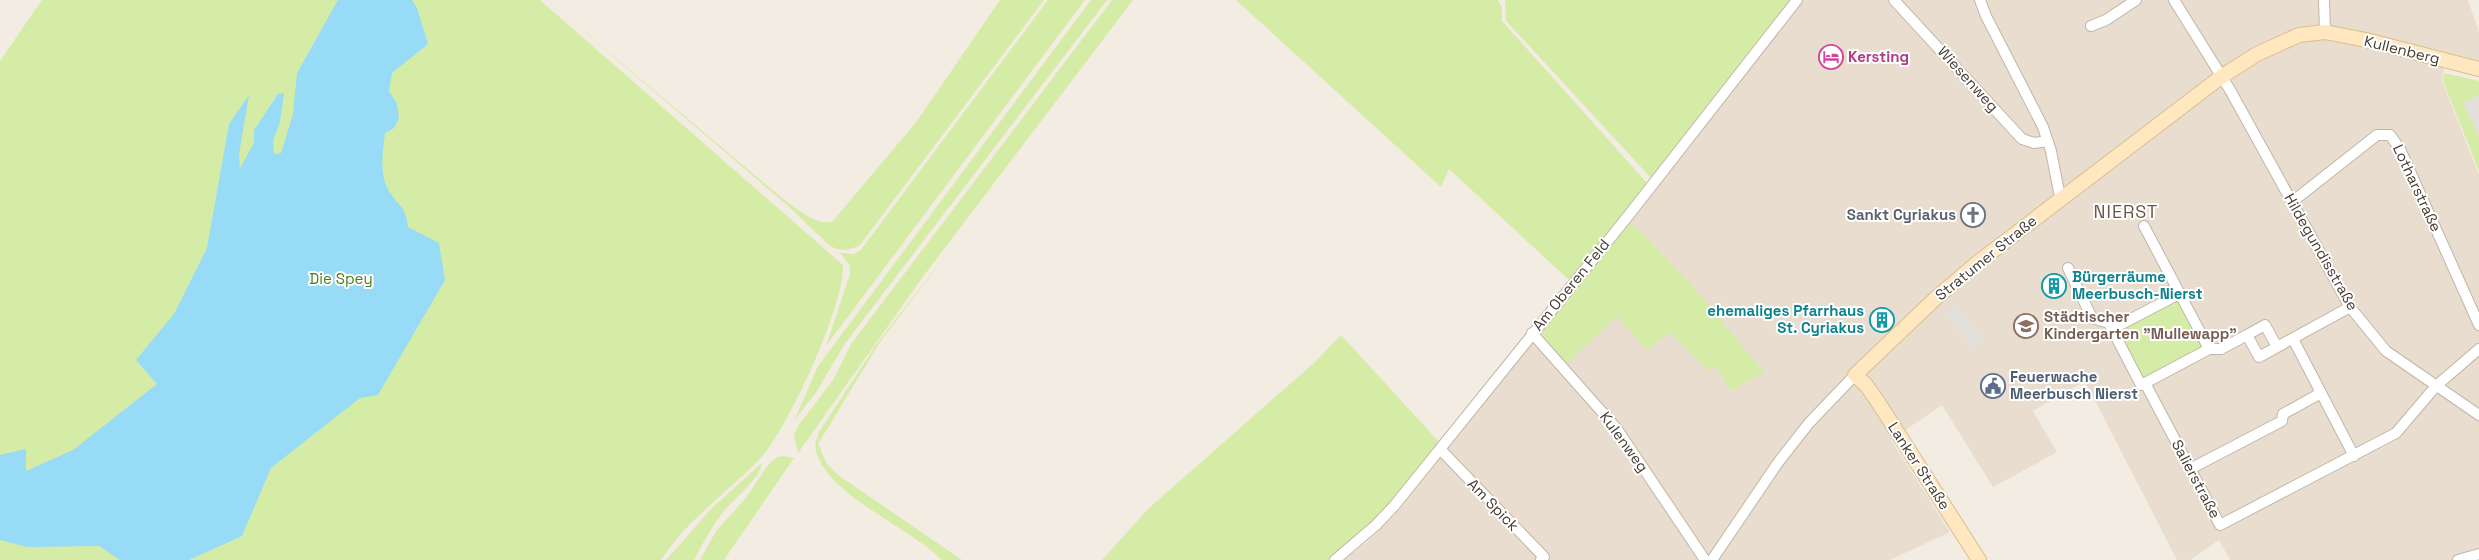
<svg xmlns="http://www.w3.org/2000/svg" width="2479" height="560" viewBox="0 0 2479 560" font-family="'Space Grotesk',sans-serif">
<rect width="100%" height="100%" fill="#f3ece2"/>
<!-- residential -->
<path fill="#e8ddcf" d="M 1802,0 L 2468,0 L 2479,32 L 2479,63 L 2446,55 L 2442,81 L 2479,175 L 2479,344 L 2429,386 L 2479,420 L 2479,560 L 2230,560 L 2219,540 L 2190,560 L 2177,560 L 2085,381 L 2033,411 L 2057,452 L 1993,487 L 1942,405 L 1891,440 L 1950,532 L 1890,560 L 1344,560 L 1367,542 L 1393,517 L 1536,334 L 1723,104 Z
M 2479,352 L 2479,410 L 2443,386 Z"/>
<!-- green -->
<path fill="#d5eca6" d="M 42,0 L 540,0 L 843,265 C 845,305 786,434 757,462 C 725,494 686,521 661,560 L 0,560 L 0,61 Z
M 547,0 L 783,199 C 798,209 814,225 832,222 L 917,121 L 1000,0 L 1044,0 L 860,245 C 849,251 840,252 829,245 L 787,205 Z
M 1048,0 L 1085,0 L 826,346 L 850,274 L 850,266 L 840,253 L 853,254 L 860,251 Z
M 1091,0 L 1107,0 L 844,345 L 817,391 L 794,421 L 818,366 Z
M 1112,0 L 1133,0 L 922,278 L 798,453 L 794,435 L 798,426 L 833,380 L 851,344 Z
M 1236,0 L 1498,0 L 1502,7 L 1502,21 L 1648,184 L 1569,280 L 1449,169 L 1441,187 Z
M 1505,0 L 1791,0 L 1652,179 L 1509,24 L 1506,20 Z
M 2444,73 L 2479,81 L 2479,171 L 2443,81 Z
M 1628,224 L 1634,225 L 1691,284 L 1764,372 L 1731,391 L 1716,367 L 1708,370 L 1670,332 L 1647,350 L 1617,316 L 1566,364 L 1544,339 L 1543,330 Z
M 953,246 L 880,342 L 818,444 L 827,464 L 838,475 L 962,560 L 942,560 C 911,528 827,495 816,451 C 814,444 817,438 819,432 L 878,342 Z
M 2178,299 L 2203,347 L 2142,379 L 2117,331 Z
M 1341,335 L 1440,443 L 1374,522 L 1329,560 L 1102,560 L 1148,509 L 1315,362 Z
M 785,456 L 794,458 L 724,560 L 700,560 L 716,531 L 745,499 L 768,465 L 777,457 Z
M 762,463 C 759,480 735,498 724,511 C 712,526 702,545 694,560 L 666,560 L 712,508 Z"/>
<!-- parking -->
<path fill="#e3dfdb" d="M 2479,95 L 2479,135 L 2463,104 Z
M 1822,301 L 1830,312 L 1824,317 L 1826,319 L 1819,324 L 1814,318 L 1807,323 L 1802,316 Z
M 1957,305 L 1984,341 L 1971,349 L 1946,314 Z"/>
<!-- water -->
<path fill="#97dbf7" d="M 338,0 L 412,0 L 417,8 L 428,44 L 392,73 L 389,91 L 397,104 L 399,118 L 394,128 L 385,133 C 383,153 378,176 391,194 C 401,209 405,205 408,227 L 439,243 L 445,280 L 378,395 L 360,398 L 271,468 L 242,536 L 189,560 L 120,560 L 99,546 L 27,547 L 0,540 L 0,455 L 26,449 L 26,471 L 73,450 L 157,384 L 136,360 L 174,314 L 207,248 L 229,124 L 249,95 L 239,154 L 240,168 L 254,143 L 254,130 L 278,94 L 284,93 L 280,122 L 273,141 L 274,154 L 281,153 L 293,114 L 297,73 Z"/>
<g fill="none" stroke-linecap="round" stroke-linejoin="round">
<defs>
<path id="street" d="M 1894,0 L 2022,139 L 2034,143 L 2048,141
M 1980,0 L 1986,16 L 2043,127 L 2051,151 L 2059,192 L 2063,197
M 2174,0 L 2230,90 L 2350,307 L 2386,351 L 2479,415
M 2324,0 L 2325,32
M 2091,26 L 2106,20 L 2136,0
M 2292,202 L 2377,135 L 2390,135 L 2400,149 L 2479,325
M 2144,226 L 2209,349
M 2068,268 L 2092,318 L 2109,323 L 2112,329
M 2350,307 L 2259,357 L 2247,335 L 2221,349 L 2209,349 L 2145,383 L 2220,525 L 2396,433 L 2436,386 L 2479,349
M 1532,333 L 1617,429 L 1705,560
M 2247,335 L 2265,325 L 2277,347
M 2293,339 L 2354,456
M 2145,383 L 2141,385 L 2112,329 L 2179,294
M 1440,449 L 1544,557 L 1541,560
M 2190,469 L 2282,421 L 2283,414 L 2321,393
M 1335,560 L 1376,525 L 1394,506 L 1628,216 L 1797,0
M 1712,560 L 1777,464 L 1809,423 L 1855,375
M 2458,560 L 2479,554"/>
<path id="secondary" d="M 1979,560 L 1878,402 L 1866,385 L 1855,375 L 1937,297 L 1977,263 L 2221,77 L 2257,54 L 2299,35 L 2325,32 L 2366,40 L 2479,69"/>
</defs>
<!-- street casing -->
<use href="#street" stroke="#c2b5a7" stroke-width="12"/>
<!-- secondary casing -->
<use href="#secondary" stroke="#dabe8f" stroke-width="16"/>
<!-- street -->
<use href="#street" stroke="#fff" stroke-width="10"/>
<!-- secondary -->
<use href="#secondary" stroke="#ffe8c0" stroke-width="14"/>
</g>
<!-- icons -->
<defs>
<symbol id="hotel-ring" viewBox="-11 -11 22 22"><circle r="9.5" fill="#fff" stroke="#d1479c" stroke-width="1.5"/><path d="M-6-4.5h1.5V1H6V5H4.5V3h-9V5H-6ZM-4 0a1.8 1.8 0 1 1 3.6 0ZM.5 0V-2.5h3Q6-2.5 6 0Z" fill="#d1479c"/></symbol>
<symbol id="church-ring" viewBox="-11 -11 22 22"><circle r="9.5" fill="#fff" stroke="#6b7280" stroke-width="1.5"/><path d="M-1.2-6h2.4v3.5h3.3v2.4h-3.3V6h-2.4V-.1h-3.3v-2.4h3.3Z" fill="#6b7280"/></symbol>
<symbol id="building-ring" viewBox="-11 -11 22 22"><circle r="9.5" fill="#fff" stroke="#0f9aa8" stroke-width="1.5"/><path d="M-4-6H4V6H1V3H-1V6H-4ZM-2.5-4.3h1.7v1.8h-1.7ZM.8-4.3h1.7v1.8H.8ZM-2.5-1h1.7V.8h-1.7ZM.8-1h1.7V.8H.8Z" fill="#0f9aa8"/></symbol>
<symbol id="school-ring" viewBox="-11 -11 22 22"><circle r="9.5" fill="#fff" stroke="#8d6e63" stroke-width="1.5"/><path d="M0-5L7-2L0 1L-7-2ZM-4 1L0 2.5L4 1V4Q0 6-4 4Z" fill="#8d6e63"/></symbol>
<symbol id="civic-ring" viewBox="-11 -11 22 22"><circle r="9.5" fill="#fff" stroke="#5c6f8a" stroke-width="1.5"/><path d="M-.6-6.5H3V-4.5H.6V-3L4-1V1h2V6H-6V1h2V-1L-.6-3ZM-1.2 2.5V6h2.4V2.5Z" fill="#5c6f8a"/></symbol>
</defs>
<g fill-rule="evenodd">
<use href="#hotel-ring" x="1817" y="43" width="28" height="28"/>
<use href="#church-ring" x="1959" y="201" width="28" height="28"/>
<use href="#building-ring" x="2040" y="272" width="28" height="28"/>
<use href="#building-ring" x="1868" y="306" width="28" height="28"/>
<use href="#school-ring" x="2012" y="312" width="28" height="28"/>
<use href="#civic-ring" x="1979" y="372" width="28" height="28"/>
</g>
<g text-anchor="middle" stroke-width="4" stroke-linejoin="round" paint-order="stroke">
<!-- street labels -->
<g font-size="15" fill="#453b32" stroke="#fff">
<text transform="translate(2402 50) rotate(14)" y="5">Kullenberg</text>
<text transform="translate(1968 79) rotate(48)" y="5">Wiesenweg</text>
<text transform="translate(2417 188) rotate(65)" y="5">Lotharstraße</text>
<text transform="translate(2321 252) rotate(60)" y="5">Hildegundisstraße</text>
<text transform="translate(1986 258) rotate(-39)" y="5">Stratumer Straße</text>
<text transform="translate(1571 285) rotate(-51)" y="5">Am Oberen Feld</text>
<text transform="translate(1624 442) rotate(54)" y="5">Kulenweg</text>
<text transform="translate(1919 466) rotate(57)" y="5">Lanker Straße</text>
<text transform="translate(2196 479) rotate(62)" y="5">Salierstraße</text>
<text transform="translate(1493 505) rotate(46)" y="5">Am Spick</text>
</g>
<!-- hotel labels -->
<g font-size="15" font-weight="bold" fill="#b23c85" stroke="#fff" text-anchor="start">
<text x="1848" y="62">Kersting</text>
</g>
<!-- worship labels -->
<g font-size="15" font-weight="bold" fill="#5b616d" stroke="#fff" text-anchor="end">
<text x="1956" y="220">Sankt Cyriakus</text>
</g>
<!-- culture labels -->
<g font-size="15" font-weight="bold" fill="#0d838f" stroke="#fff" text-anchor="start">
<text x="2072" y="282">Bürgerräume<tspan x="2072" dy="17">Meerbusch-Nierst</tspan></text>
<text x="1864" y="316" text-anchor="end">ehemaliges Pfarrhaus<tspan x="1864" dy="17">St. Cyriakus</tspan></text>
</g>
<!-- park labels -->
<g font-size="15" fill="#4e7b20" stroke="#fff">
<text x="341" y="284">Die Spey</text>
</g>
<!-- education labels -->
<g font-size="15" font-weight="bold" fill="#785e54" stroke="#fff" text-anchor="start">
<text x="2044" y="322">Städtischer<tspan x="2044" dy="17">Kindergarten "Mullewapp"</tspan></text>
</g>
<!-- service labels -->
<g font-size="15" font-weight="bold" fill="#4e5e75" stroke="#fff" text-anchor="start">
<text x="2010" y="382">Feuerwache<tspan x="2010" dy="17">Meerbusch Nierst</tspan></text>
</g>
<!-- quarter labels -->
<g font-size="18" letter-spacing="1" fill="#695848" stroke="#fff">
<text x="2126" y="218">NIERST</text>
</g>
</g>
</svg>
